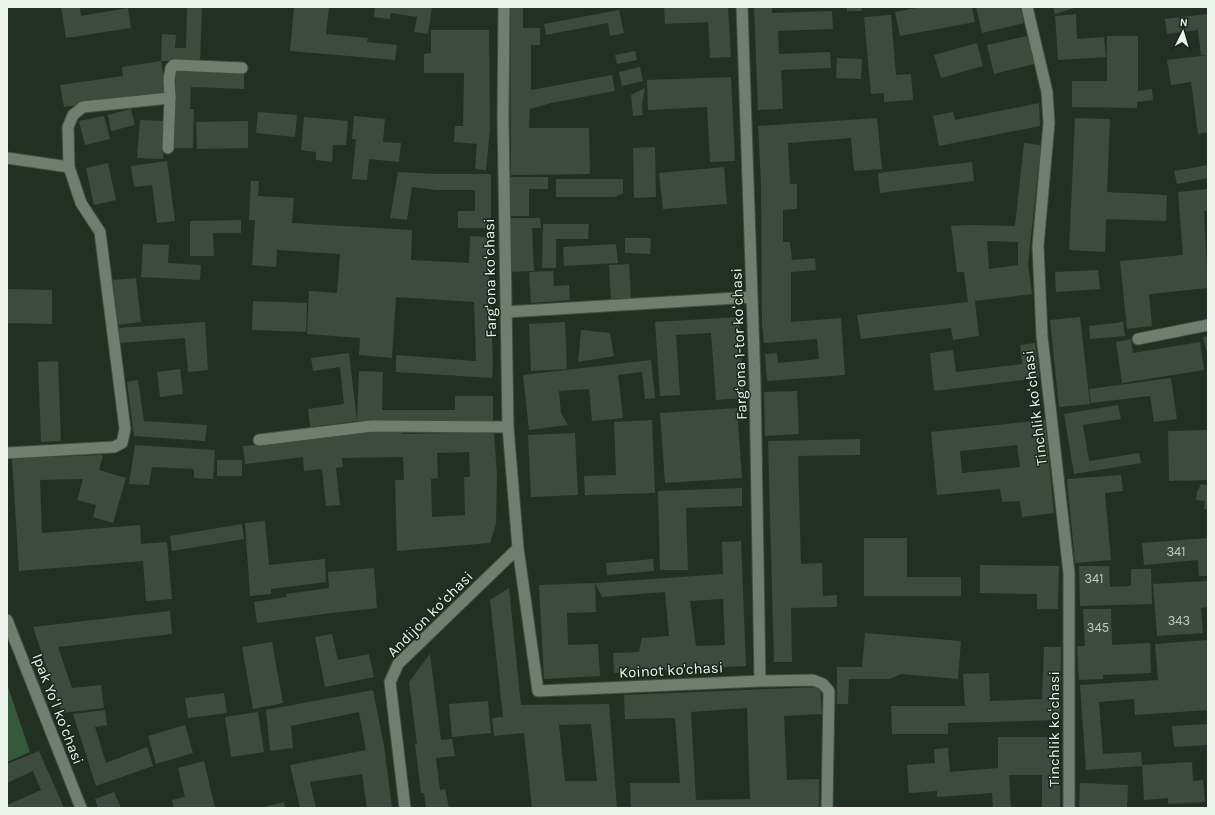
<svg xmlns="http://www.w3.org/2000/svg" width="1215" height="815" viewBox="0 0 1215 815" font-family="Karla,sans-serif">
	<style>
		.green { fill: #345a3b }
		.building { fill: #3b4b3d; fill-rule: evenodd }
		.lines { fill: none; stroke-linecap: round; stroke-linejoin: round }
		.service-casing { stroke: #404d43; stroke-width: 13 }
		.minor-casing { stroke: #404d43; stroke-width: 13 }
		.tertiary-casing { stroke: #404d43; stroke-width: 13 }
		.service { stroke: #6e7f70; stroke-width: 11 }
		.minor { stroke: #6e7f70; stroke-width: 11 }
		.tertiary { stroke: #6e7f70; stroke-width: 11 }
		.labels { text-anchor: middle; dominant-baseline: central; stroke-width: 3; stroke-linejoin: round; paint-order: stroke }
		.number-label { font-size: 13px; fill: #bfcac0 }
		.street-label { font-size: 15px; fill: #ebf5ec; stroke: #18261a }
	</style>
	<rect width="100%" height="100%" fill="#223024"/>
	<path class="green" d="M7,684L30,752L7,762Z"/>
	<path class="building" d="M61,7H80L81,16L128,8L131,28L66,38Z
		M187,7H202L200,62L161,61L162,34L176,35L175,48H186Z
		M294,7H329L326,34L368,38L367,42L397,45L395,60L290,51Z
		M375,7H432L428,34L414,32L417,17L391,13L390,19L374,17Z
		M510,7H523V28H540V45H531V90L612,75L615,91L551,103L530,109L529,128H589L590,174L511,175Z
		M664,7H728L731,57L710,58L708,22L665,24Z
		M754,7H772V13L832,11L833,29L778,31L779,54L830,52L831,68L781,70L783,109L758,110Z
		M847,7H861L862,11H847Z
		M921,7H972L975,22L900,36L895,12Z
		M976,7H1020L1024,23L982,33Z
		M1053,7H1078L1055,14Z
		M619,10L624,33L610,36L608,23L546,35L544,24Z
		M1076,14L1077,39L1104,37L1106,57L1058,60L1055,16Z
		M1208,14V55H1201L1198,30L1167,34L1165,19Z
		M891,15L896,75L911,74L913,100L884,102V93L871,94L864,17Z
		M431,30H489L490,129L486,170L475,169L477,144L454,142L455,126H463L464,73H424V54L431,53Z
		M1027,36L1034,64L994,74L987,45Z
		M1107,36H1138V91L1152,89L1153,100L1137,102V108L1072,107V81H1107Z
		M977,43L983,66L941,78L934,55Z
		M635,51L637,60L617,64L615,55Z
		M1208,55V132L1198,134L1191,82L1171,85L1167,60Z
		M837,58L862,59L861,79L836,78Z
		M161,61L166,92L64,107L60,85L123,76L122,67Z
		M640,67L643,81L622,86L619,72Z
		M176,70L244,73V89L191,87L190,109H194L193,148H172Z
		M731,77L735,161L710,162L707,107L648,110L647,80Z
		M645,88L642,104L643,115L633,116L631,95Z
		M1039,103L1040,126L939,146L933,116L953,112L955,120Z
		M131,109L135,125L111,131L108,115Z
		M258,112L297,115L295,137L256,133Z
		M104,116L110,139L85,145L79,121Z
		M354,116L385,119L383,142L401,143L399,162L369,159L367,180L352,179L356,139H352Z
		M304,117L348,121L346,145H333L332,162L316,160V152L301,150Z
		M877,118L882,169L854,171L851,138L788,143L790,184H797V209L783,210V242H790L792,260L815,258L816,270L791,272V322L841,318L845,375L767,381L765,354L777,353L778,363L819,359L817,339L764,343L762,324L761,185L758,126Z
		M1075,118L1110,119L1107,192L1167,195L1166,221L1106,219L1105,252L1069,250Z
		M140,120L166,121L163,159L137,158Z
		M248,121V148L197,149L196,122Z
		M1024,143L1041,145L1028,264L1032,294L975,301L979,336L953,340L951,328L861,339L857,315L968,302L964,272H957L951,226L969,225L1015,226ZM987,241L1018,242V265L989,269Z
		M655,147L656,197L634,198L633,148Z
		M167,161L175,221L157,223L152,185L134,187L131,166Z
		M972,162L974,181L880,193L878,173Z
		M108,163L116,200L94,205L86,168Z
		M1208,165V178L1177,184L1174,171Z
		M724,167L727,204L663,209L659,173Z
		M398,172L436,174H491V228H458V211H475V190H436L412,187L407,220L390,218Z
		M510,177H548V189H529V216H510Z
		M556,179H623V193L615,197H556Z
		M251,181H259L258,196L294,198L292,223L412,230L411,260L469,263L470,236L490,237L489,281L493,361L492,378L396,372V355L476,361L474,302L396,297L392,358L359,355L360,338L307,334L309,291L337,293L340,254L277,250L276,267L252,265L255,220H249Z
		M1208,189V211H1204L1208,288L1149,294L1152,326L1127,329L1120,261L1183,255L1178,192Z
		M508,218H540L541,228H532L534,271L509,272Z
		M241,220V233H213L214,256H190V221Z
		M543,224H589L588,239H556V268H542Z
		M625,238H651L650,254L625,253Z
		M143,244L169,245L168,263L201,265L200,280L141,277Z
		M616,244L618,263L564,266L563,247Z
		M629,264L631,298L611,299L609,265Z
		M1098,270L1100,289L1056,292L1055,272Z
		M553,271L554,286L569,285L570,300L531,303L529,272Z
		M136,278L141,322L118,325L113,280Z
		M7,289L52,290V324L7,323Z
		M253,301L307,303L306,332L252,330Z
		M739,317L744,398L716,400L711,333L676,335L680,395L660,396L655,322Z
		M1080,317L1090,404L1059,407L1050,320Z
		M205,322L208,370L188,372L185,338L120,343L119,328Z
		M565,322L567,369L531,371L529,324Z
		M1123,322L1125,336L1090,339L1089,326Z
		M581,330L610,333L614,356L578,362Z
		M1208,336V350H1206L1203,337Z
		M1131,339L1133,353L1200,342L1204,370L1122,383L1116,342Z
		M1035,343L1039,378L934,391L930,353L953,350L956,372L1022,364L1020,345Z
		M349,353L357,421L359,371L383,372L382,410H455V396H493V423L357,421L310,427L308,409L344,404L340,367L313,371L311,358Z
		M651,360L655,398L645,399L642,372L618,375L623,418L592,421L589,389L559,391L561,413L568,425L529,430L523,375Z
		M58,361L61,441L41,442L38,362Z
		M180,369L183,394L160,397L157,372Z
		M1171,378L1177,419L1154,422L1150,396L1091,403L1089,389Z
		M138,380L144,421L207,425L205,441L134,436L127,382Z
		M797,391L799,434L765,436L764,392Z
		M1118,405L1121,419L1083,425L1089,461L1139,453L1141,463L1074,474L1064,414Z
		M737,408L742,478L665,483L660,413Z
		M652,420L655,493L585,495L584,476L616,475L614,422Z
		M1045,420L1054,513L1022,517L1020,501L1002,502L1000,489L937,495L931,432ZM1017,445L1020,467L962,473L960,451Z
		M1208,430V480L1169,481L1168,431Z
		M402,431V434L494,432L497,476L496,524L490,543L397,551L395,480H404L403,457L342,458L343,467L336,468L340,505L326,506L322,469L304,471L303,457L245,464L243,446L319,438L318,435L350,432ZM469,452L470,477H464L465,515L432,517L431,479L438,478L437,453Z
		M575,433L578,495L531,497L528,435Z
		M860,439V455L798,456L801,564L822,563L823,596L837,595V607L791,608L792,662H774L768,441Z
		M135,445L215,450L213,479L194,478V469L152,467L149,485L129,484Z
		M103,455L99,470L126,478L113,523L93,517L96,505L77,500L83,479L40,480L42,533L140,525L141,544L167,542L172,599L146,601L143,561L19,571L12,458Z
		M217,460H242V476H217Z
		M1121,475L1123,491L1105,493L1111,560L1075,563L1067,479Z
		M1201,484L1208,485V509H1204L1205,501L1196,500L1197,492Z
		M742,488V506L686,508L688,570H660L658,491Z
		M265,521L269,565L325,559L326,582L271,589V594L250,596L245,523Z
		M242,524L244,539L172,551L170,536Z
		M864,538H907V577H961V596H864Z
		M1208,538V576H1199L1198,560L1144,565L1142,543Z
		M741,541L746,666L614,673L613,653L639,652L642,638L669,636L665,592L602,597L595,583L723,574L722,542ZM723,599L725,645L696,646L690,601Z
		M653,559L654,571L607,575L606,563Z
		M980,565L1059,566L1058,609H1037V594L980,593Z
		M1079,566H1109L1110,587L1131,586V569H1151L1152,604L1080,606Z
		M374,568L377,608L331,613L257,623L254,602L287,597L286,594L329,588L328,572Z
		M1208,581V607L1201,608L1203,633L1157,636L1153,584Z
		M595,583L596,612L567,613L568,645L598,644L600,676L544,679L539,585Z
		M509,588L521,705L609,704L617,808H532L524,733L494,736L492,718L503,717L490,600ZM591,724L597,781H565L559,725Z
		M1083,609H1111L1112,645L1150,643L1151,673L1103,675V679L1079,680L1077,646H1085Z
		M170,611L172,634L58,647L72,688L101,685L104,708L62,713L33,627Z
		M865,633L961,641L958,679L901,674L890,679H849L848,704H837V667H862Z
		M332,634L338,660L369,654L374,677L325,687L315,637Z
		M1208,640V710L1135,715L1134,699L1099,702L1103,754L1141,752L1142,766L1086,770L1080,685L1158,680L1155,644Z
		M272,642L283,703L253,709L242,647Z
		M1044,647H1061L1060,720L948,723V734H892L891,706H965L963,674L989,673L990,701L1042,699Z
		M430,654L441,740L452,739L455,756L436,758L440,790L445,789L449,808H426L424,793H421L415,744H417L409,682Z
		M820,687L822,714L784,716L787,780L819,779V808H631L630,783H680L675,718L625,719L624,695ZM747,708L750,799L696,800L691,712Z
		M373,690L384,746L392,808H367L362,774L310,782L316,808H300L290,765L366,750L359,712L291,726L293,748L270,751L266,710Z
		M224,693L227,713L188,718L185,698Z
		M488,701L491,733L452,737L449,704Z
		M105,710L107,725L95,727L106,763L147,747L153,766L96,786L73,714Z
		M258,712L264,752L231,757L225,717Z
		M1208,724V745L1174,747L1172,726Z
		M185,725L193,753L156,764L148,736Z
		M998,737H1060V808H1042V775H1009L1011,808H993L992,793L937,797V791L909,793L907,765L935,763L934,749L948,748L950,772L998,768Z
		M39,751L64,808H7V805L41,790L33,771L7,783V764Z
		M204,761L215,808H174L172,800L185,797L178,768Z
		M1192,762L1193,781L1203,780L1205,802L1168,804V798L1144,800L1142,765Z
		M1080,783L1128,785L1127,808H1079Z
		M114,792L121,808H98L95,799Z
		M284,802L285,808H264V807Z"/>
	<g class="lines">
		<defs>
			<path id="service" d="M168,148L170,98L169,79L171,68L174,65L242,68"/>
			<path id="minor" d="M504,7L503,118L508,427L518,548L538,691L760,681L813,680L823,684L829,691L827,808
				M742,7L755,383L760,681
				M1027,7L1047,92L1049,123L1038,246L1042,336L1069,573V808
				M7,158L69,167L81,203L100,232L125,429L122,443L114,447L7,453
				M69,167L68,127L73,115L83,107L170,98
				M506,312L752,297
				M1138,339L1208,325
				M259,440L372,426L508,427
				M405,808L390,682L398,664L518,548"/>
			<path id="tertiary" d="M7,620L81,808"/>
		</defs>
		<use href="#service" class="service-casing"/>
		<use href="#minor" class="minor-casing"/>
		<use href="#tertiary" class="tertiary-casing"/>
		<use href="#service" class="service"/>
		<use href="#minor" class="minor"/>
		<use href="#tertiary" class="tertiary"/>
	</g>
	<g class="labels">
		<g class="number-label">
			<text x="1176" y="551">341</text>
			<text x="1094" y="578">341</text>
			<text x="1179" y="620">343</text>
			<text x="1098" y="627">345</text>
		</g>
		<g class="street-label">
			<text transform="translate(490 278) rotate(-91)">Fargʻona koʻchasi</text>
			<text transform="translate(739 344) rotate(-92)">Fargʻona 1-tor koʻchasi</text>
			<text transform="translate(1035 408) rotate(-97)">Tinchlik koʻchasi</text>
			<text transform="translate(430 614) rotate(-45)">Andijon koʻchasi</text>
			<text transform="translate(671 670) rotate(-3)">Koinot ko'chasi</text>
			<text transform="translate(58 709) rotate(69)">Ipak Yoʻl koʻchasi</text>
			<text transform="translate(1054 729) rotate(-90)">Tinchlik koʻchasi</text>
		</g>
	</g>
	<rect width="1215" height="815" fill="none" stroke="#ebf5ec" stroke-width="16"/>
	<g transform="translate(1183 32) rotate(5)" stroke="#18261a" stroke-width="3" paint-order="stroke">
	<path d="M0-3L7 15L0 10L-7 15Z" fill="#ebf5ec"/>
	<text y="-6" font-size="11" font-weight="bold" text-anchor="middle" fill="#ebf5ec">N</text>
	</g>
</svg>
